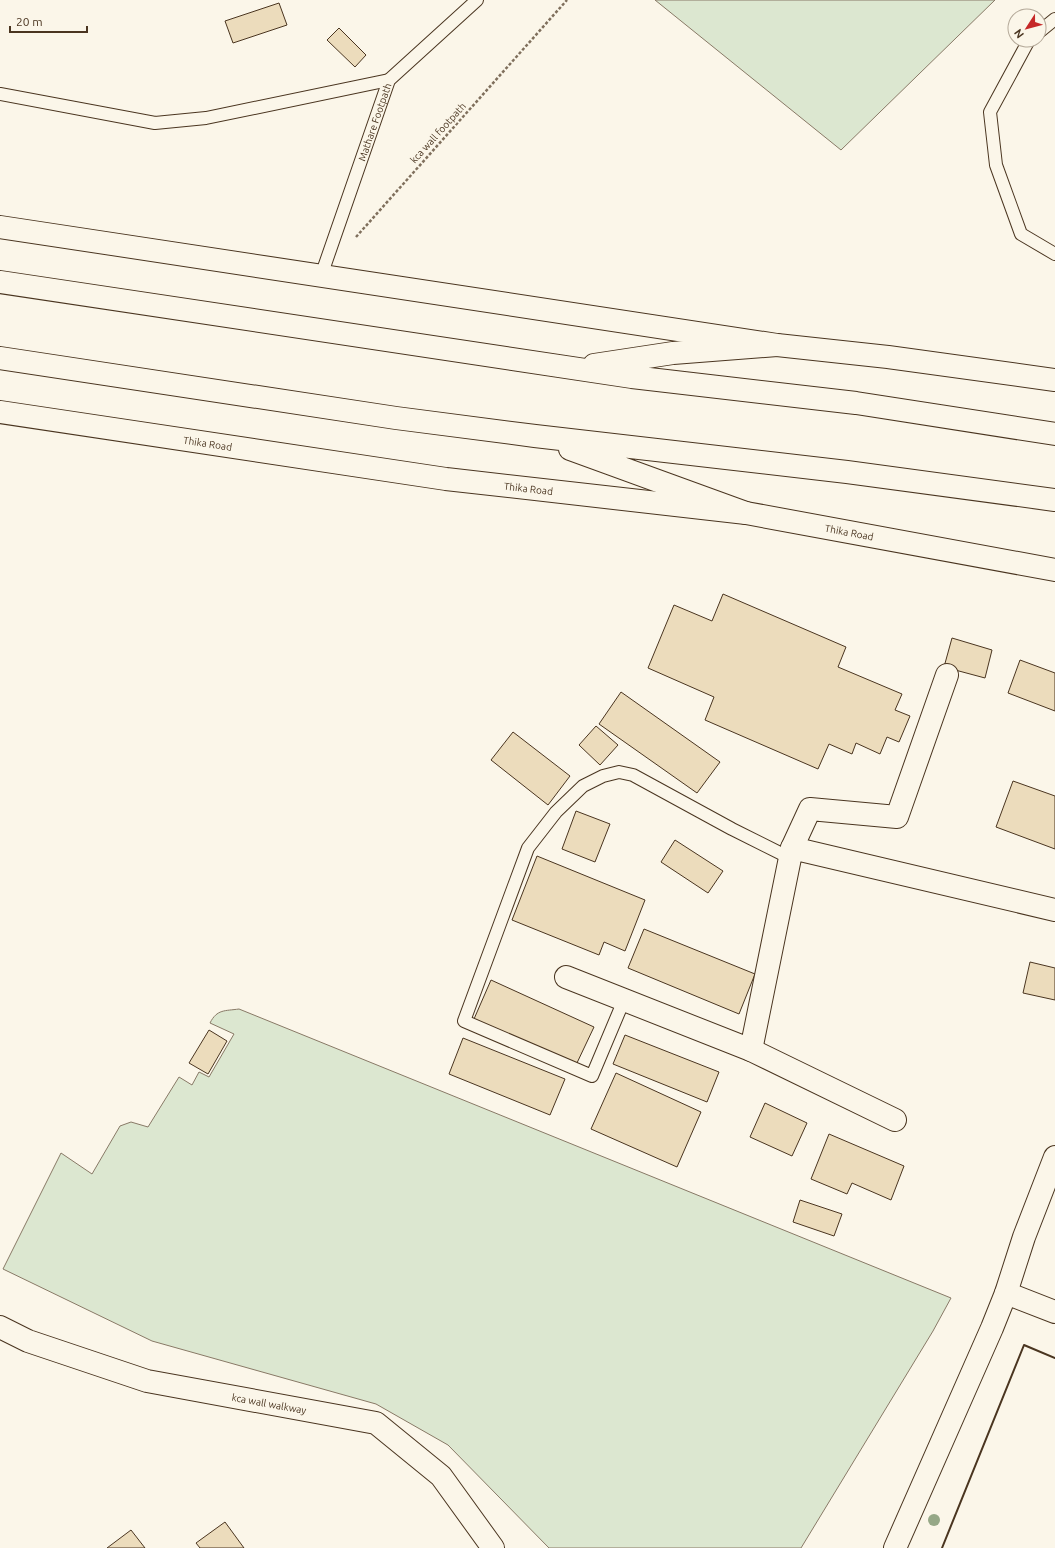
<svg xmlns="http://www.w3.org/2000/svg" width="1055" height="1548" viewBox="0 0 1055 1548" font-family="Ubuntu,sans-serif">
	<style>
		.green { fill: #dce7d0; stroke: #887966 }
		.building { fill: #ecdcbc; stroke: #4a3520 }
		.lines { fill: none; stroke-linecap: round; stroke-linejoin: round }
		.service-casing { stroke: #4a3520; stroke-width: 14 }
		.minor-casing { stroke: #4a3520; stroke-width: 24 }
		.secondary-casing { stroke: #4a3520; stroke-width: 24 }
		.trunk-casing { stroke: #4a3520; stroke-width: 24 }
		.path { stroke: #7f6f5c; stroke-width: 2.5; stroke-dasharray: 3 2; stroke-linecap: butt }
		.service { stroke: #fbf6e9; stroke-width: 12 }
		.minor { stroke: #fbf6e9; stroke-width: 22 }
		.secondary { stroke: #fbf6e9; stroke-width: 22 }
		.trunk { stroke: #fbf6e9; stroke-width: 22 }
		.wall { stroke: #4a3520; stroke-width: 2 }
		.tree { fill: #96a887 }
		.labels { text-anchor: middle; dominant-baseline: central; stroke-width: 3; stroke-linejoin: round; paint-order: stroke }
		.street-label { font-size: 10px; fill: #4a3520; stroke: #fbf6e9 }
	</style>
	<rect width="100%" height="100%" fill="#fbf6e9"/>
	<path class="green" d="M655,0H995L841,150Z
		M239,1009L951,1298L933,1331L801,1548H549L448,1445L376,1404L152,1341L3,1269L61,1153L92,1174L120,1126L131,1122L148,1127L179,1077L192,1085L199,1072L209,1077L234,1034L210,1023C217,1009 225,1011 239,1009Z"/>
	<path class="building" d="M279,3L287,25L233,43L225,21Z
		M339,28L366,55L355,67L327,40Z
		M723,594L846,647L838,667L902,694L895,710L910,716L899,742L887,737L880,754L856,743L852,754L829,744L818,769L705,720L714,697L648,668L674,605L712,621Z
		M952,638L992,650L985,678L944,667Z
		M1020,660L1055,673V711L1008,693Z
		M621,692L720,762L697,793L599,724Z
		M596,726L618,745L600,765L579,745Z
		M513,732L570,776L548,805L491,760Z
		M1013,781L1055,796V849L996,827Z
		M576,811L610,824L595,862L562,849Z
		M675,840L723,871L708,893L661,862Z
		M537,856L645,900L625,951L604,942L599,955L512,920Z
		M644,929L755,974L739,1014L628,968Z
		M1030,962L1055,968V1000L1023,993Z
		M491,980L594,1027L576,1065L474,1019Z
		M209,1030L227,1041L208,1074L189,1063Z
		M625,1035L719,1072L707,1102L613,1064Z
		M463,1038L565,1079L550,1115L449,1074Z
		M616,1073L701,1112L677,1167L591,1129Z
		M765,1103L807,1123L792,1156L750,1137Z
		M829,1134L904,1166L891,1200L852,1183L847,1194L811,1179Z
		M800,1200L842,1214L834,1236L793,1222Z
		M225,1522L244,1548H200L196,1543Z
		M131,1530L145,1548H107Z"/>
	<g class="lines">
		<defs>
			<g id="service">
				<path d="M1039,32L1055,19"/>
				<path d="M1029,40L990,112L996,165L1021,234L1055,254"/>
				<path d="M0,94L155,123L206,118L389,80"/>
				<path id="s1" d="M321,276L389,80L477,0"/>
				<path d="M624,1000L592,1076L464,1021L528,848L556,812L583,786L603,776L619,772L633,775L732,829L790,858"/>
			</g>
			<g id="minor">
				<path d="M792,848L810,809L897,817L947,675"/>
				<path d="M566,977L751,1050L792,848L1055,910"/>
				<path d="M751,1050L895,1120"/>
				<path d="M1006,1293L1055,1312"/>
				<path id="s2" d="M0,1327L28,1341L147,1381L376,1423L441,1476L493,1548"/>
				<path d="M895,1548L992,1328L1006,1293L1024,1237L1055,1157"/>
			</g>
			<g id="secondary">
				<path d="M0,227L777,345L888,357L1055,380"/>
				<path id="s3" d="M0,412L446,479L746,513L1055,570"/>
			</g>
			<path id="trunk" d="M0,282L632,377L856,403L1055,434
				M0,358L396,418L535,436L847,472L1055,500
				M594,365L673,353L777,345
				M570,449L746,513"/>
		</defs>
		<use href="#service" class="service-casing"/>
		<use href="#minor" class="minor-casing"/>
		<use href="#secondary" class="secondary-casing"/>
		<use href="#trunk" class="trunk-casing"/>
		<path class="path" d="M356,237L567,0"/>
		<use href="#service" class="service"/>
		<use href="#minor" class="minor"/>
		<use href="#secondary" class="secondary"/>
		<use href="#trunk" class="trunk"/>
		<path class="wall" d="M942,1548L1024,1345L1055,1358"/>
	</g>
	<circle class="tree" cx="934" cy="1520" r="6"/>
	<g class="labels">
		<g class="street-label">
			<text stroke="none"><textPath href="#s1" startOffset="163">Mathare Footpath</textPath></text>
			<text transform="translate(438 133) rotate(-48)">kca wall footpath</text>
			<text stroke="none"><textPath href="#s3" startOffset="210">Thika Road</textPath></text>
			<text stroke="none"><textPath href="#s3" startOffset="534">Thika Road</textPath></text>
			<text stroke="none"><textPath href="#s3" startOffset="858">Thika Road</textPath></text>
			<text stroke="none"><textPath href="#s2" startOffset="281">kca wall walkway</textPath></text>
		</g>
	</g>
	<g transform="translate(1027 28) rotate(234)"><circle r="19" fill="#fbf6e9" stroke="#b4a999"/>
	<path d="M0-3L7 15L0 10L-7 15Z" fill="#c62828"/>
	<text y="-6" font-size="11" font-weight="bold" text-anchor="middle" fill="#4a3520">N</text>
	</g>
	<path d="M10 26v6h77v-6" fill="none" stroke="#4a3520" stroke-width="2"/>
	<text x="16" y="26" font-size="12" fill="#4a3520" stroke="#fbf6e9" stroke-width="3" paint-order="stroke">20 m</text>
</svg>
